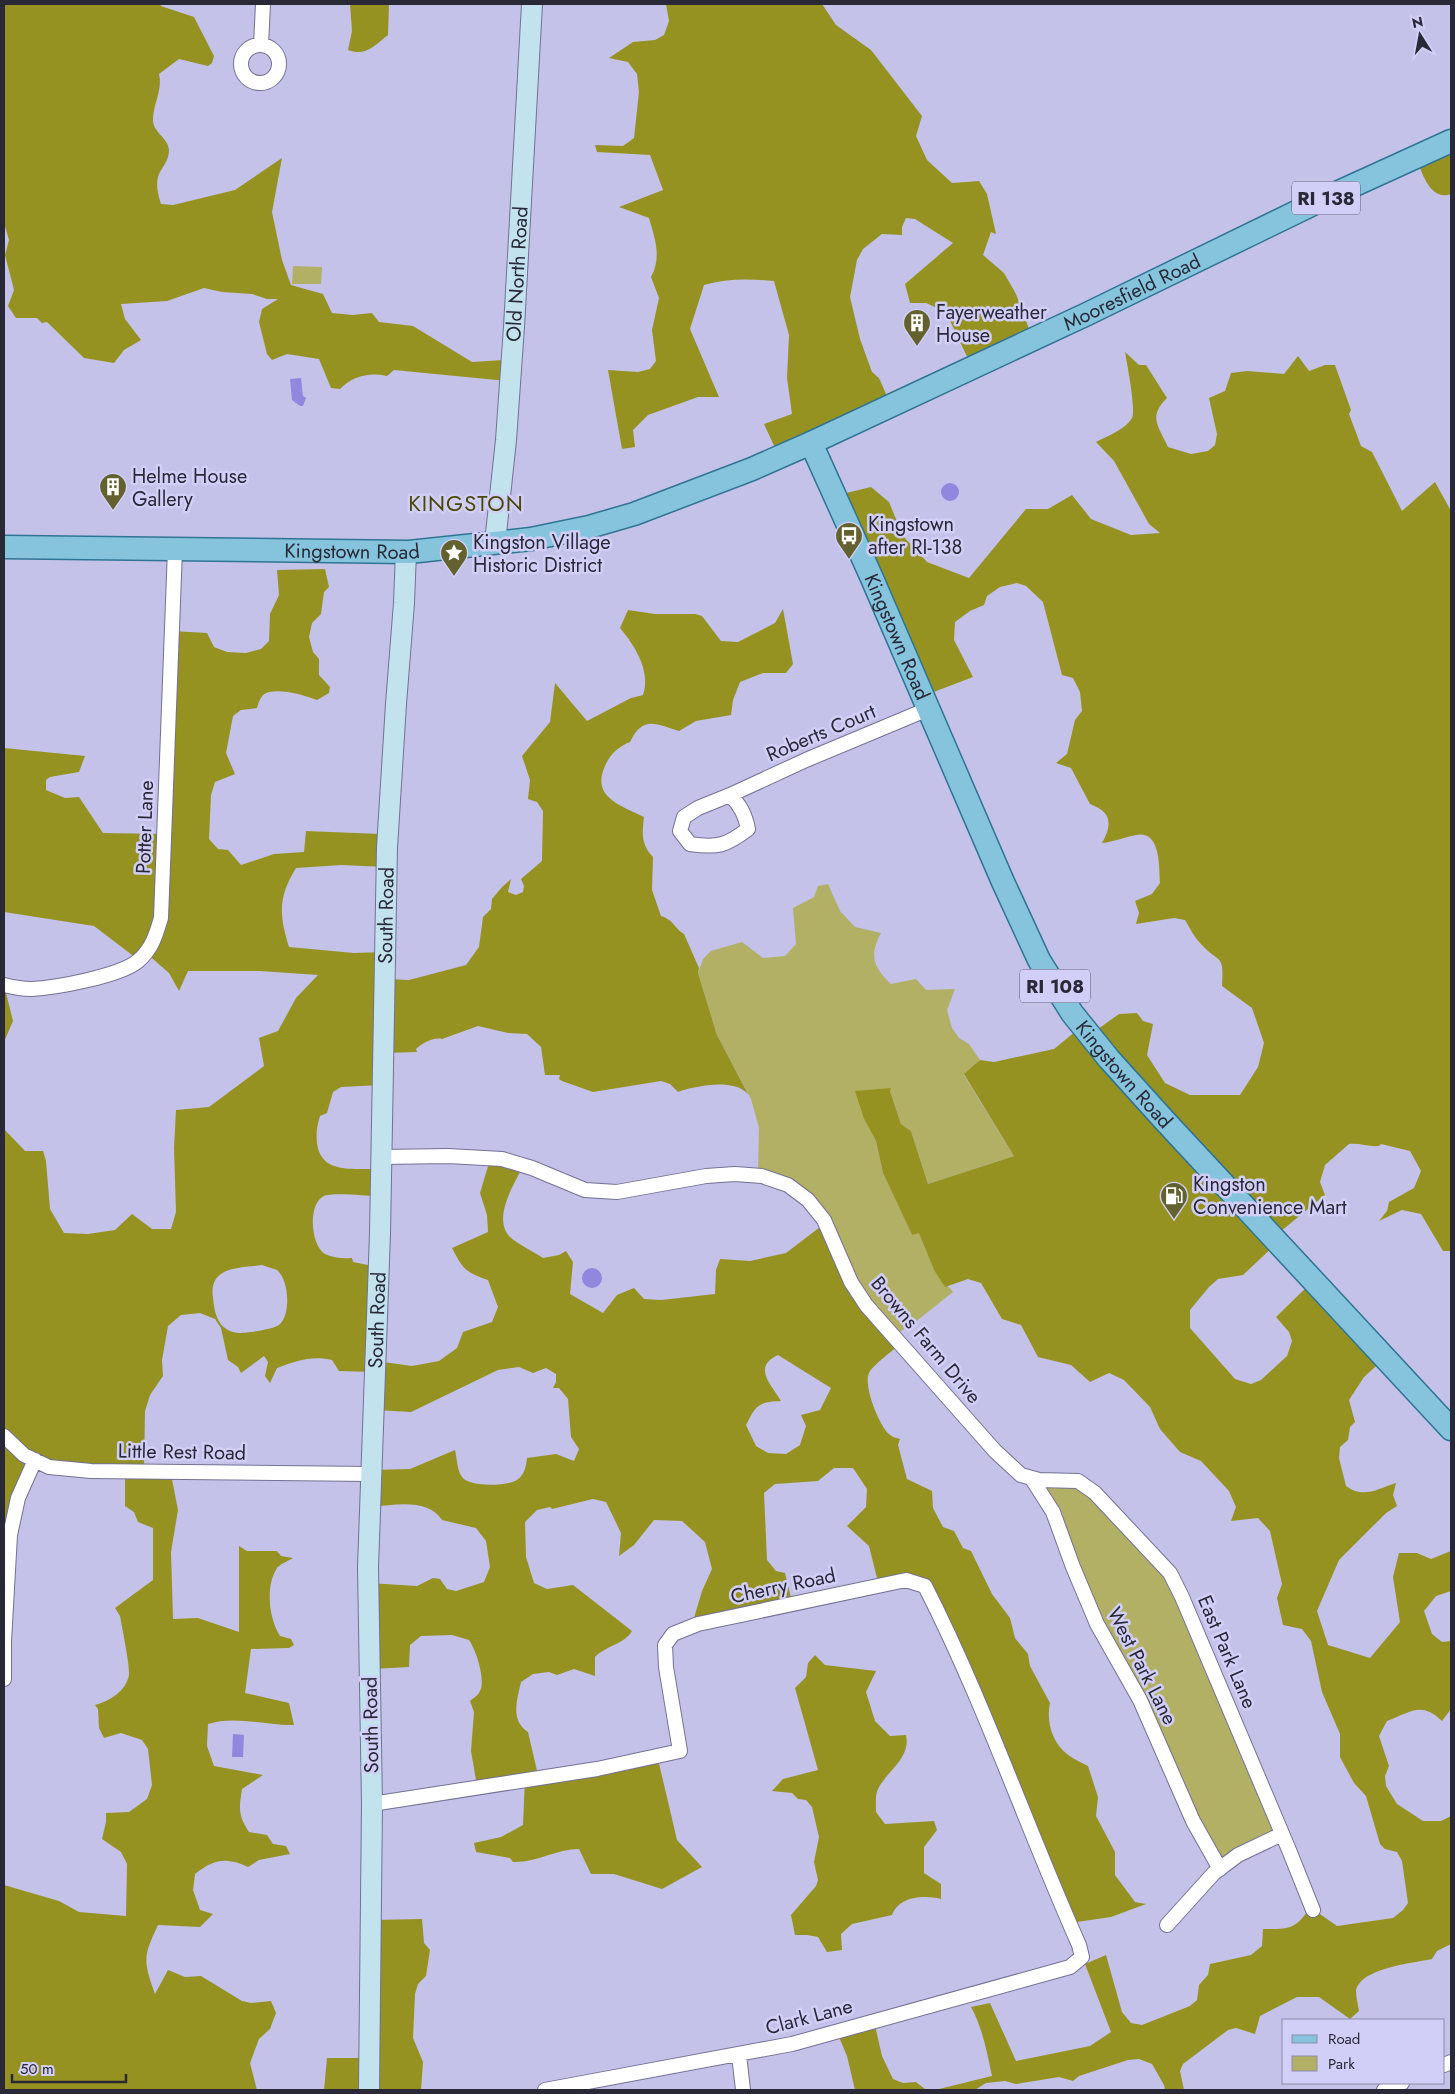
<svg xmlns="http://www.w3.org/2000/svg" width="1455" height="2094" viewBox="0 0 1455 2094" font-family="Jost,sans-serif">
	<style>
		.green { fill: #b2b065 }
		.forest { fill: #969221; fill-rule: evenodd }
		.water { fill: #9187df }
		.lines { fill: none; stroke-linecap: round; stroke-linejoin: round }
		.street-casing { stroke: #737194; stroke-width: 16 }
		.secondary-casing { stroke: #737194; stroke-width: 22 }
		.primary-casing { stroke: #307493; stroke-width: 25 }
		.street { stroke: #fff; stroke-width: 14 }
		.secondary { stroke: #c2e2ed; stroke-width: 20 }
		.primary { stroke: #85c4dc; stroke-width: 22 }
		.labels { text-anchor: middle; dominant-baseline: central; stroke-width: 5; stroke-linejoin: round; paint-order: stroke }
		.shield { fill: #d1cff7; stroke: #5b5a71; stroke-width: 1 }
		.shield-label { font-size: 19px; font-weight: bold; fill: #292837 }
		.street-label { font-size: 20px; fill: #292837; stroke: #d1cff7 }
		.poi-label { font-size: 20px; fill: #292837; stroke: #d1cff7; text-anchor: start }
		.quarter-label { font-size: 22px; letter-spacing: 1px; fill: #4a4807; stroke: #d1cff7 }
	</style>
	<rect width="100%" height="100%" fill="#c4c2e9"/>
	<path class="green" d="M293,266L322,267L321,284H292Z
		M828,884L840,911L855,927L881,933C869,955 873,967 891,984L916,979L926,990L955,989L947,1010L952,1028L959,1038L969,1044L980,1060L964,1075L1014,1156L928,1184L911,1131L901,1124L890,1091L864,1119L876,1141L883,1173L912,1235L919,1232L934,1270L953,1292L919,1319L894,1336L870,1308L808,1199L758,1173L759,1128L751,1099L717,1035L698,973L703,959L711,951L742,942L763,958L785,956L796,944L793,908L814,897L818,886Z
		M1039,1480L1078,1481L1170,1573L1282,1834L1220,1869L1119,1662Z"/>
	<path class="forest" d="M4,4H160L161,6L194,17L214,56L212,63L208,66L179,59L159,74C163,90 153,104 153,120C153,133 168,137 169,150C169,160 163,166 159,174C155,185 158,194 161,204L173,205L235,190L282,158L272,212L282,260L291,285L323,294L332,313L353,315L372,313L379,322L413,326L472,362L503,360L507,381L394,370L387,376C369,372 353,376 340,389L331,388L319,359L287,354L272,360L267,354L259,322L262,309L278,299H267L252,294L222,292L204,288L167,301L121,304L125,319L141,340L124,350L114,363L84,358L47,322L42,323L37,318H16L8,306L14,290L5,255L9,240L4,223Z
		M350,4H389L388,35C375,45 366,57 348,50L352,31Z
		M666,4H822L836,25L871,50L922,116L916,136L927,160L952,183L979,181L987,194L996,234L991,232L983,255L1004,273L1016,294L1032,337L971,365L946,312L926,303H910L905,284L953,243L915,219L906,218L902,227V235L882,234L863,249L857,260L850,297L860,339L872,372L879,378L890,403L777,452L764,424L792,414L787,378L789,335L774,281C751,279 727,278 704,285L690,329L719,397H698L648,415L633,430L635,447L622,449L608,370L638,372L650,369L656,361L652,330L659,298L651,277C662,257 655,239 649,218L619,207L663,190L650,155L597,152L595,145L623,146L634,138L639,92L637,74L628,62L609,58L633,42L655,40L664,35L669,21Z
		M1451,142V194C1431,201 1422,175 1417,158Z
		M1125,352L1139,365H1146L1167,398C1148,417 1158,425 1168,447L1191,454L1208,451L1215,445L1217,434L1209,398L1225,391L1231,373L1247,371L1284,374L1298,356L1309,371L1325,365H1335L1351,410L1349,414L1361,446L1372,452L1402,511L1435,482L1451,511V1251H1443L1421,1214L1402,1210L1379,1221L1387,1211L1389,1202L1414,1188L1421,1171L1410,1151L1381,1144L1379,1146C1369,1147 1360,1143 1349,1144L1325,1165L1320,1182L1325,1195L1275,1236L1277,1243L1243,1275L1218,1279L1209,1287L1190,1310V1328L1235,1379L1251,1384L1261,1380L1287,1356L1292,1341L1289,1332L1276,1317L1313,1281L1385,1358L1364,1377L1349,1400L1355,1422L1350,1427L1348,1440L1340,1447L1339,1458L1346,1486C1364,1499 1377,1489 1396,1483L1393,1495L1397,1506L1386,1513L1339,1560L1317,1611L1328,1645L1370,1658L1400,1622L1393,1577L1399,1553H1417L1431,1559L1451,1551V1591L1436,1596L1424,1611L1432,1634L1442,1642L1451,1641V1709L1442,1721C1421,1701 1411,1712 1387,1721L1379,1736L1389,1766L1385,1776L1386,1786L1397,1804L1423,1821H1441L1451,1816V1944L1437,1951L1432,1959C1413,1963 1360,1968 1356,1991C1356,1997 1358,2005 1359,2011L1350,2019L1319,1997H1297L1260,2016L1255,2034L1236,2028L1228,2030L1183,2064L1180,2071L1184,2090H1165L1164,2085L1152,2064L1139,2059L1128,2060L1079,2076L1073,2081L1059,2077L1016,2084L1005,2081L986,2083L975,2090H855L847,2056L836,2030L874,2021L882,2056L893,2079L903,2083L916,2082L925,2089H939L992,2076C987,2053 983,2029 971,2007L990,2003L1016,2061L1090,2046L1111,2032L1085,1964L1106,1955L1122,2012L1131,2023L1142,2025L1190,2006L1197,2000L1199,1985L1208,1975L1210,1964L1251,1955L1262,1946L1263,1929C1289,1929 1296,1930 1310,1907L1337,1926L1393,1918L1403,1910L1408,1903L1402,1861L1397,1852L1385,1849L1380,1844L1366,1796L1354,1783L1340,1757V1734L1322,1692L1311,1641L1302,1629L1283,1625L1277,1598L1282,1584L1270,1531L1258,1518L1231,1521L1236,1507L1229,1491L1201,1461L1180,1452L1160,1429L1150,1407L1124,1380L1109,1373L1090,1382L1071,1365L1038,1357L1021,1325L1002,1319L981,1283L968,1279L945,1287L934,1270L919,1233L912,1235L883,1173L876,1141L864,1119L855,1091L891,1088L890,1091L901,1124L911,1131L928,1184L1014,1156L964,1074L980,1060L994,1062L1054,1049L1081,1027L1091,1034L1119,1014L1137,1013L1143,1021L1153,1024L1147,1055L1165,1083L1190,1095H1240L1258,1067L1264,1043L1252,1008L1222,986C1224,952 1220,965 1201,944C1194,937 1190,928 1185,920L1174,918L1136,924L1139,913L1135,901L1152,894L1160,883C1159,868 1161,829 1136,835C1124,837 1114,842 1102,843C1113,823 1111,812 1090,804L1071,768L1056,763L1067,754L1075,720L1082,711L1080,692L1073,678L1062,675L1043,602L1026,586L1017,583L1000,587L987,596L984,605L970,611L955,622L954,640L973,677L931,693L834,496L871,487L889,502L903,536L927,562L969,578L1026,509H1048L1072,495L1091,519L1131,535L1160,533L1149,524L1114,461L1096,442C1107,436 1125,430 1132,418C1136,409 1127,364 1125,352Z
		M325,569L329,587L324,592L321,614L312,623L309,637L313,652L319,659V675L330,687L329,693L317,700C304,695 283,689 269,692C261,694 259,701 257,708L241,710L233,716L226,753L235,774L215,782L211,795L209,839L218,849L228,850L241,865L274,854L304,852L306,831L380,834L386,867L341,865L296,868C278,897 279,915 289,947L354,953L385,952L387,979L409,980L466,965L479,947L483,917L491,909L492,899L502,887L511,879L508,892L516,895L523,892L524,886L521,879L542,861L543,811L537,802L528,799L530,780L522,756L550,722L555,683L587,721L631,698L643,695C651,671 635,646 620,628L628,610L655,614H695L702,616L721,641L738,642L775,623L783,609L793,664L786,673H763L740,682L733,700L731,715L696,721L679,731C656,724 643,715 630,742C618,747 610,754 605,766C591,797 620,805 644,817C642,833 641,845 653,857L652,890L661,916C674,920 674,928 684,934L699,968L698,973L717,1035L748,1094C733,1078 696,1086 678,1092L670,1084L661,1081L593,1092L562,1081L559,1079L560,1075H545L541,1047L527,1034L508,1033L478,1026L442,1039C433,1037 423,1043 416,1049L417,1052L384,1053L381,1085L341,1087L333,1092L327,1113L320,1116C317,1126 316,1132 317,1143C321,1175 354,1168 379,1169L378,1196C367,1196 332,1192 324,1196C307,1204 311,1246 325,1254C334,1258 343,1259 352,1258L353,1262L378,1267L376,1361L412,1366L439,1361L457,1348L463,1332L492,1322L498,1307L488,1280C465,1272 463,1269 452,1248L488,1232L487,1215L480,1193L489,1163L522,1168C514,1185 492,1218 510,1237C519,1245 533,1251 543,1258L559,1255L566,1251L573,1262L570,1294L603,1313L617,1295L634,1288L644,1299L661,1300L715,1294L716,1270L720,1259L750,1261L786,1253L824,1224L847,1273L898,1346C891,1352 873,1365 869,1373C863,1385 879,1425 889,1434C892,1437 896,1438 900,1439L898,1445L907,1479L932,1491L933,1508L943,1527L954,1531L963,1548L971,1551L992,1594L1010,1618L1015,1638L1028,1654L1030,1666L1050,1703C1046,1721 1052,1742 1067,1754C1073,1759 1081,1762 1088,1766L1098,1797L1096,1816L1115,1852V1875L1135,1902L1146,1904L1111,1917L1070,1923L924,1587L878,1582L869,1546L847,1526L866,1507L867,1489L853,1468H834L818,1481L775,1484L764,1493L767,1560L776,1571L785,1573L792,1602L692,1625L702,1591L712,1569L705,1542L682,1521L654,1520L634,1545L619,1556L621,1533L606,1502L593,1499L552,1509L550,1507L537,1510L525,1522L526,1557L534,1583L547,1589L573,1585L632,1631C625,1644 605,1646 595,1657V1676L574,1669L557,1675L549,1672L533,1674L521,1682C517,1700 510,1720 528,1732L538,1775L657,1755L677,1840L702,1867L662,1889L614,1874H591L579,1849C556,1849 536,1863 513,1862L510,1858L476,1852L474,1843L501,1837L523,1825L525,1779L477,1786L471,1751L474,1712L470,1701C472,1699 477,1696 479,1693C487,1682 476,1650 469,1640L452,1635L421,1636L410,1645L409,1667L372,1669L368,1583L417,1586L433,1578L440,1579L447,1589L456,1591L484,1582L490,1567L486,1541L476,1528L442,1520C428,1498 395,1505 372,1507L371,1470L410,1469L455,1450C457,1458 457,1470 462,1477C469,1487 504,1486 515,1481C524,1477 526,1467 527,1458L556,1454L574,1461L579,1449L571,1437L568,1399L559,1388H553L556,1382V1374L546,1368L533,1373L519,1367L498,1370L411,1412L375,1410L372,1372L339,1371L332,1360C312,1355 295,1361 277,1368L270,1383L265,1376L268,1362L264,1356L241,1373L238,1367L228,1360L221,1328L215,1319L200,1313L181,1315L168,1326L162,1360L163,1376L150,1395L145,1411L144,1469H170L178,1510L171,1552L173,1619L198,1618L239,1632V1546L247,1551H277L281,1556L293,1558C288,1561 280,1564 277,1568C265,1587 269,1618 280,1636L291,1639L294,1645L289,1648L251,1649L245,1693L289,1703L294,1725C266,1726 235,1715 208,1724L207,1746L214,1766L263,1775L242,1789C239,1809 238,1815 249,1832L267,1835L273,1844L286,1846L290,1854L259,1860L248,1867C227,1857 214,1859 195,1874L193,1890L200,1910L213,1914L200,1927L158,1925C143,1957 143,1960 155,1994L168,1970L185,1977L201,1976L242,2001L251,2003L271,2001L276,2013L270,2029L259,2039L250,2063L257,2090H4V1885L59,1901L79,1912L126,1916L127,1864L121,1852L102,1839L106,1822V1813L129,1812L147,1799L152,1785L148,1749L142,1740L121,1733L104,1738L99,1728L98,1709L95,1705C110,1701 126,1691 129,1675C130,1665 122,1628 120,1616L115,1608L153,1580V1528L138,1522L134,1512L125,1506V1472L38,1461L16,1498L4,1616V1129L25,1151H43L46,1161L50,1209L64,1233L88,1234L115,1230L132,1214L152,1229H171L176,1212L174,1148L176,1110L209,1107L264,1066L259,1038L278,1031L296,998L318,975L260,971H188L179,991L169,973L146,953L136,958L94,926L4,912V748L85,756L79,772L50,777L46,780V790L65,798L79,797L103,833L162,834L172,631L207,633L214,647L227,652L246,653L261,649L269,641L270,614L279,595L277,570H276ZM262,1265C266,1267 273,1268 277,1270C289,1280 291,1313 280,1324C276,1329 247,1333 240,1333C232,1333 224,1329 220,1323C215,1315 214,1307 213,1298C208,1266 240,1268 262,1265ZM778,1355L831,1388L820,1410L801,1415L806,1426L800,1445L786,1454L768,1453L756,1446L746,1425C756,1405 758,1402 781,1401C771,1384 752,1367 778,1355Z
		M4,985L13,1021L4,1042Z
		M815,1655L825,1665L876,1671L866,1692L875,1721L890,1736L906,1735C911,1758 888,1770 878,1789C875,1795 876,1805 876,1812L885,1824L934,1821L937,1830L924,1847V1873L941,1884V1899C923,1895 900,1896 892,1915L852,1924L841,1934L842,1950L827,1952L818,1937L807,1935H795L791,1915L816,1886L818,1880L814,1862L819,1837L812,1807L806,1800L798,1799L792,1793L772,1791L783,1779L818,1770L795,1688L806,1677L808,1663Z
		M422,1919L424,1943L430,1950L426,1976L418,1984L415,1994L413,2038L423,2062L421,2090H324L327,2058H367L373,1920Z"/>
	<path class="water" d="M301,378L303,396L306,398L303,406H300L292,400L290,379Z
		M941 492a9 9 0 1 1 18 0a9 9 0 1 1-18 0Z
		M582 1278a10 10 0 1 1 20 0a10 10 0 1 1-20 0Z
		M233,1734L244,1735L243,1757H232Z"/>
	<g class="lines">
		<defs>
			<path id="street" d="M241 64a19 19 0 1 1 38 0a19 19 0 1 1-38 0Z
				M261,45L263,4
				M730,795L806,760L928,709
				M730,795C740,805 745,814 748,829C726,846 717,848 690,844L680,831L684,817L698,808Z
				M4,985C12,987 22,989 31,989C55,988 120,976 138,961C152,949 156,935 161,918L175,549
				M382,1157L448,1156L502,1159L532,1168L585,1190L617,1192L706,1176L735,1174L762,1176L788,1185L808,1200L824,1220L851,1282L866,1305L995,1451L1021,1475L1039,1480L1078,1481L1095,1493L1170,1573L1182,1597L1289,1850L1313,1910
				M4,1436L24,1455L49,1467L91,1471L370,1474
				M1032,1479L1053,1512L1073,1567L1097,1624L1140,1700L1193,1821L1220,1869
				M4,1679V1641L10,1535L18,1498L35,1460
				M372,1804L597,1769L680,1751L666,1667L665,1645L673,1634L698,1624L906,1580L925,1586C984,1702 1026,1826 1079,1945L1082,1957L1070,1967L792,2044L545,2090
				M1167,1925L1214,1873L1238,1855L1282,1834
				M739,2055L743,2090
				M1444,2065L1451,2062
				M1384,2090L1402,2083"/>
			<g id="secondary">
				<path id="s1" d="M495,543L506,440L514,327L532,4"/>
				<path id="s2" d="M369,2090L372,1804L368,1567L380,1233L387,848L396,704L404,603L406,552"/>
			</g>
			<g id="primary">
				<path id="s3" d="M811,443L871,576L1003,882L1039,960L1072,1013L1109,1059L1165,1121L1451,1429"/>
				<path id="s4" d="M4,547L409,552L531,539L589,527L634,514L752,469L811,443L1085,315L1317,202L1451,141"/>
			</g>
		</defs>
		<use href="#street" class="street-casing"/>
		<use href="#secondary" class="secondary-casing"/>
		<use href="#primary" class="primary-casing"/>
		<use href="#street" class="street"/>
		<use href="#secondary" class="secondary"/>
		<use href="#primary" class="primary"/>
	</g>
	<defs>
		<symbol id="building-pin" viewBox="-11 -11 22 30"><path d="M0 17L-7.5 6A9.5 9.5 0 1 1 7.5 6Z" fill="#63612e" stroke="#d1cff7"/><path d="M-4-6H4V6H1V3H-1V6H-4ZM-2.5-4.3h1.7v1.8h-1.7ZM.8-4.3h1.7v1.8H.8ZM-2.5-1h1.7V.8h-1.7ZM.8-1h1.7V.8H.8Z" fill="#fff"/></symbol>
		<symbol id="bus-pin" viewBox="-11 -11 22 30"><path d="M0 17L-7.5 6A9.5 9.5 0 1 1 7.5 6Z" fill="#63612e" stroke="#d1cff7"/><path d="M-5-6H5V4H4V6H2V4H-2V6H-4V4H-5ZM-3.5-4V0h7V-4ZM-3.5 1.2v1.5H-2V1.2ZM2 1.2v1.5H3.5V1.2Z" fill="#fff"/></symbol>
		<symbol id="sight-pin" viewBox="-11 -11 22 30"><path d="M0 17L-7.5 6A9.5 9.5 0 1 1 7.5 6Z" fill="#63612e" stroke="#d1cff7"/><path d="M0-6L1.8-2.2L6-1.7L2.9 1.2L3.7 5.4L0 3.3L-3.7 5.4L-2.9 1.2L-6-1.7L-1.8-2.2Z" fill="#fff"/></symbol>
		<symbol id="fuel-pin" viewBox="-11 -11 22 30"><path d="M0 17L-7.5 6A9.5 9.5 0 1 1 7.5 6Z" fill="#63612e" stroke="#d1cff7"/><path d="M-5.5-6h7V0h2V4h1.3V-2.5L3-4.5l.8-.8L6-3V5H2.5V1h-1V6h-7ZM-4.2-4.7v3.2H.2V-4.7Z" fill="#fff"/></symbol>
	</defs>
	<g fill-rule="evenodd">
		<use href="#building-pin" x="901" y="307" width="32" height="43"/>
		<use href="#building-pin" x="97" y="471" width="32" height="43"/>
		<use href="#bus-pin" x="833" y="520" width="32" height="43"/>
		<use href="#sight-pin" x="438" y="537" width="32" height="43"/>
		<use href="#fuel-pin" x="1158" y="1180" width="32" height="43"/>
	</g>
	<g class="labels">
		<g class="shield">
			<rect x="1292" y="181.5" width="68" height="33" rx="4"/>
			<rect x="1020" y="969.5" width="70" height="33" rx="4"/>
		</g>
		<g class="shield-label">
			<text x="1326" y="198">RI 138</text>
			<text x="1055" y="986">RI 108</text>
		</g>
		<g class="street-label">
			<text stroke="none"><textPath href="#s1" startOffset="270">Old North Road</textPath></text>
			<text stroke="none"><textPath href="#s4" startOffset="1179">Mooresfield Road</textPath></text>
			<text stroke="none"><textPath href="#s4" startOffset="348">Kingstown Road</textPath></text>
			<text stroke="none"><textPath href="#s3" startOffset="212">Kingstown Road</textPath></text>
			<text transform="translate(821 733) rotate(-23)">Roberts Court</text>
			<text transform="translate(145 827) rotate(-88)">Potter Lane</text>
			<text stroke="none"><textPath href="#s2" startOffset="1175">South Road</textPath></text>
			<text stroke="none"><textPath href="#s3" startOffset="708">Kingstown Road</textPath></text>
			<text stroke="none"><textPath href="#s2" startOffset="770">South Road</textPath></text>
			<text transform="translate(926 1340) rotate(50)">Browns Farm Drive</text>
			<text transform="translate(182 1452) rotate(1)">Little Rest Road</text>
			<text transform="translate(783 1586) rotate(-12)">Cherry Road</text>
			<text transform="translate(1227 1652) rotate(67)">East Park Lane</text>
			<text transform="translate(1142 1666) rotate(63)">West Park Lane</text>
			<text transform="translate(371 1725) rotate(-91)">South Road</text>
			<text transform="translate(809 2017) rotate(-15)">Clark Lane</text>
		</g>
		<g class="poi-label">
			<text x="936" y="312">Fayerweather<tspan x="936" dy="23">House</tspan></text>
			<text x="132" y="476">Helme House<tspan x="132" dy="23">Gallery</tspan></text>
			<text x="868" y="524">Kingstown<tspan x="868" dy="23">after RI-138</tspan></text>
			<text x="473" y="542">Kingston Village<tspan x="473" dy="23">Historic District</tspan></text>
			<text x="1193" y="1184">Kingston<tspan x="1193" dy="23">Convenience Mart</tspan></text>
		</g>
		<g class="quarter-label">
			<text x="466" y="503">KINGSTON</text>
		</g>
	</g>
	<rect width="1455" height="2094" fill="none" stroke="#292837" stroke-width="10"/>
	<rect x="1282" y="2019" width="162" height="65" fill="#d1cff7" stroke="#8e8caa"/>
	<rect x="1292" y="2035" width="25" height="8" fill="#85c4dc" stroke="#8e8caa"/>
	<text x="1328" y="2044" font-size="15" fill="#292837">Road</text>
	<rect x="1292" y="2056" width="25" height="15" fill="#b2b065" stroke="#8e8caa"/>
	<text x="1328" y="2069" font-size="15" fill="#292837">Park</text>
	<g transform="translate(1420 35) rotate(349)" stroke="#d1cff7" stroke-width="4" paint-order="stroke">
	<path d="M0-4L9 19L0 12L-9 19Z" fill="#292837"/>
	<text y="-8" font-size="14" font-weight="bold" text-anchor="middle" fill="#292837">N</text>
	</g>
	<path d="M12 2074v8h114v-8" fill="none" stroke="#292837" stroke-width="2.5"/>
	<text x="20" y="2074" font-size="15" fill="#292837" stroke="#d1cff7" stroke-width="4" paint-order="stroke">50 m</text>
</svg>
